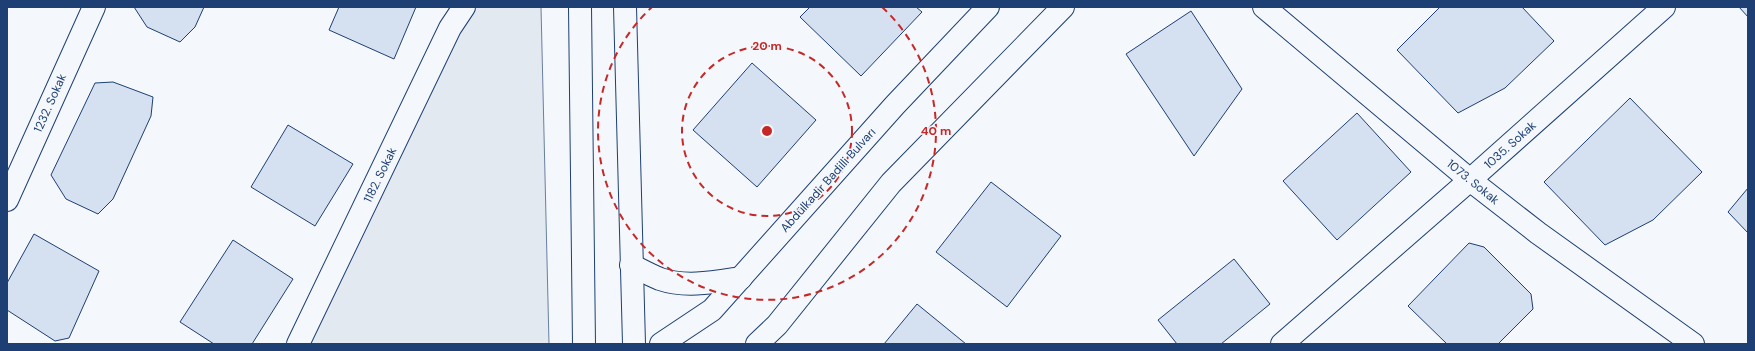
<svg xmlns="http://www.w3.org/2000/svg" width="1755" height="351" viewBox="0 0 1755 351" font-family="'DM Sans',sans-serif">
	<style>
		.green { fill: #e3e9f0; stroke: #687fa3 }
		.building { fill: #d5e0f0; stroke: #1d3f73 }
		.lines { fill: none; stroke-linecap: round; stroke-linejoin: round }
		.minor-casing { stroke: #1d3f73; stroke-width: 24 }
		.major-casing { stroke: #1d3f73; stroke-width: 24 }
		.minor { stroke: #f4f7fb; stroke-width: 22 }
		.major { stroke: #f4f7fb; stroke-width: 22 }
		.ring { fill: none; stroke: #c62828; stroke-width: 2; stroke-dasharray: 7 5 }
		.labels { text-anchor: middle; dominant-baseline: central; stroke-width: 3; stroke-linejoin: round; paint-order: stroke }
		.street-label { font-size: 12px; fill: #1d3f73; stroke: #f4f7fb }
		.centre { fill: #c62828; stroke: #f4f7fb; stroke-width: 2 }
		.ring-label { font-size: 12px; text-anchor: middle; font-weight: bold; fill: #c62828; stroke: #f4f7fb; stroke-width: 3; stroke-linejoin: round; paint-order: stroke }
	</style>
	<rect width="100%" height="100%" fill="#f4f7fb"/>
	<path class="green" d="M472,7H541L549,344H306Z"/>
	<path class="building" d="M134,7H204L195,27L180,42L147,27Z
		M339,7H416L394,59L329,30Z
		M810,7H916L922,12L861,76L800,17Z
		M1440,7H1522L1554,41L1505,88L1458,113L1397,50Z
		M1739,7H1748V17Z
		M1191,11L1242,89L1194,156L1126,54Z
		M752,63L816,120L757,187L693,130Z
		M113,82L153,97L151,116L113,199L98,214L66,199L51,175L95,83Z
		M1630,98L1702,172L1653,220L1605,245L1544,182Z
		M1357,113L1411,172L1337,240L1283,181Z
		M288,125L353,164L315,226L251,187Z
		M991,182L1061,236L1007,307L936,252Z
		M1748,188V233L1728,212Z
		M34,234L99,271L69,338L55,341L7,310V283Z
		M233,240L293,279L252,344H214L180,322Z
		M1469,243L1484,247L1531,294L1533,309L1498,344H1447L1408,306Z
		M1234,259L1270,304L1221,344H1177L1158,320Z
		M917,304L966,344H884Z"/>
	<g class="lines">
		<defs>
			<path id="minor" d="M1264,7L1470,180L1538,233L1693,344
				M7,200L94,7
				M631,265C641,270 650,275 660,279C686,288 715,282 741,278
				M298,344L450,28L464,7
				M1282,344L1470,180L1664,7"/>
			<path id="major" d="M580,7L584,344
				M625,7L634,344
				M661,344L712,310L895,105L988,7
				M757,344L777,325L891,183L1063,7"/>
		</defs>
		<use href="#minor" class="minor-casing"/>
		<use href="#major" class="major-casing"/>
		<use href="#minor" class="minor"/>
		<use href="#major" class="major"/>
	</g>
	<g class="ring">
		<circle cx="767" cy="131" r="85"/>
		<path d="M882 7A169 169 0 1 1 652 7"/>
	</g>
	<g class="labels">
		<g class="street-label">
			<text transform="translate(50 103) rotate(-66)">1232. Sokak</text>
			<text transform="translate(1510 145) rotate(-42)">1035. Sokak</text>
			<text transform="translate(380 175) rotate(-64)">1182. Sokak</text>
			<text transform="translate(828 180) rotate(-48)">Abdülkadir Badilli Bulvarı</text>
			<text transform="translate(1473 182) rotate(39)">1073. Sokak</text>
		</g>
	</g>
	<circle cx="767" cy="131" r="6" class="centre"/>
	<g class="ring-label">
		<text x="767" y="50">20 m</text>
		<text x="936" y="135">40 m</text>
	</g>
	<rect width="1755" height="351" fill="none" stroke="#1d3f73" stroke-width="16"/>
</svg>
